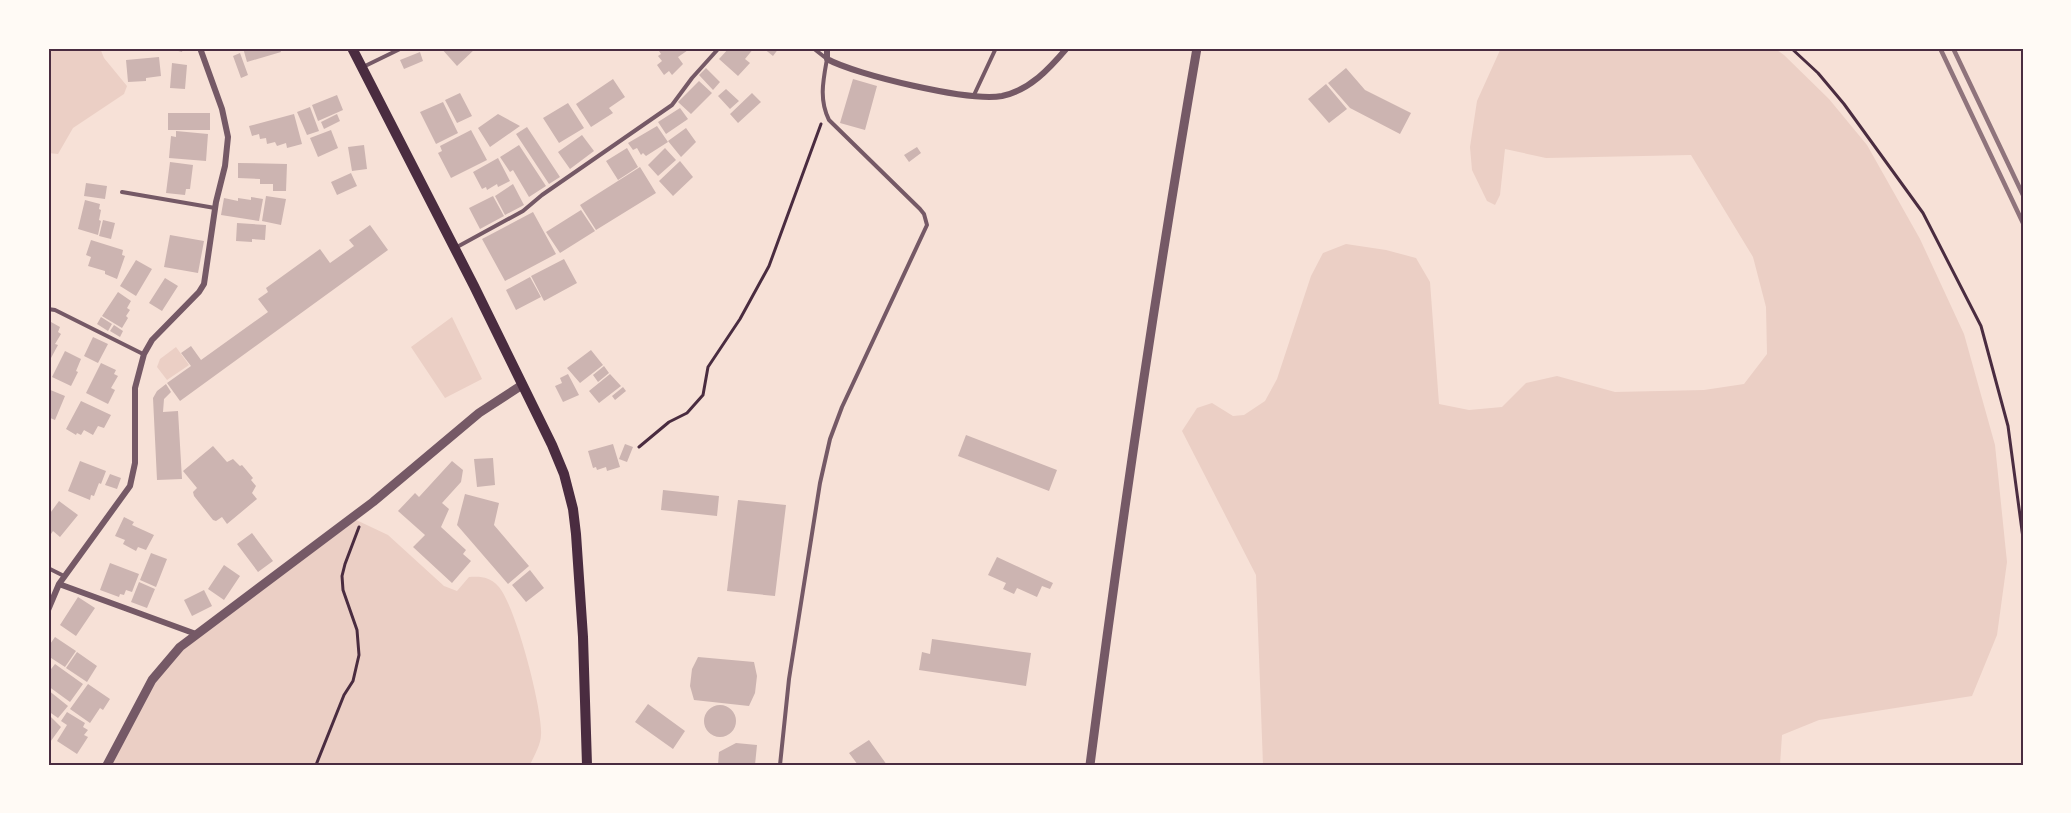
<svg xmlns="http://www.w3.org/2000/svg" width="2071" height="813" viewBox="0 0 2071 813" font-family="Helvetica,sans-serif">
	<style>
		.green { fill: #ebcfc5 }
		.building { fill: #ccb4b1 }
		.lines { fill: none; stroke-linecap: round; stroke-linejoin: round }
		.path { stroke: #4a2c40; stroke-width: 3 }
		.service { stroke: #755966; stroke-width: 4 }
		.minor { stroke: #755966; stroke-width: 6 }
		.tertiary { stroke: #755966; stroke-width: 9 }
		.secondary { stroke: #4a2c40; stroke-width: 10 }
		.rail { stroke: #8f747c; stroke-width: 4.5 }
		.neatline { fill: none; stroke: #4a2c40; stroke-width: 2 }
	</style>
	<rect width="100%" height="100%" fill="#f7e1d7"/>
	<path class="green" d="M48,48H100L104,58L127,86L124,94L73,128L58,154L48,153Z
		M1501,48H1774L1784,55L1829,99L1867,145L1920,239L1964,334L1995,445L2007,562L1997,635L1972,696L1819,720L1782,735L1780,765H1263L1256,575L1182,431L1197,408L1212,403L1233,416L1244,415L1265,401L1277,379L1311,276L1323,253L1346,244L1386,250L1416,258L1430,282L1439,404L1469,410L1502,407L1526,383L1557,376L1615,392L1704,390L1744,384L1767,354L1766,307L1753,257L1691,155L1546,158L1505,149L1500,195L1495,205L1487,201L1472,170L1470,147L1477,101Z
		M452,317L482,379L445,398L411,347Z
		M176,347L189,365L167,380L157,367L160,359Z
		M352,518L388,535L444,586L457,591L469,577C481,576 490,577 498,586C515,603 543,710 541,735C541,744 534,756 530,765H107L166,661Z"/>
	<path class="building" d="M167,48H183L182,52Z
		M243,48H280L281,52L247,62Z
		M441,48H476L457,66Z
		M663,48H691L678,57L683,64L672,75L669,71L664,75L657,65L662,61L658,56L661,54L659,51Z
		M729,48H754L745,59L750,63L738,76L719,59Z
		M763,48H779L773,56Z
		M420,52L423,61L404,69L400,60Z
		M240,53L248,75L241,78L233,56Z
		M159,57L161,76L146,78V81L128,82L126,60Z
		M172,63L187,65L185,89L170,88Z
		M706,68L720,82L713,90L699,75Z
		M1346,68L1365,90L1411,113L1400,134L1350,108L1328,83Z
		M613,79L625,97L609,108L613,113L591,127L576,104Z
		M853,79L877,86L865,130L840,123Z
		M699,81L712,93L691,114L678,102Z
		M1326,84L1347,109L1329,123L1308,99Z
		M726,89L739,101L730,109L718,96Z
		M460,93L472,116L457,123L445,100Z
		M752,93L761,102L738,123L730,114Z
		M337,95L343,110L318,121L312,105Z
		M443,102L458,133L436,144L420,112Z
		M568,103L584,128L559,143L543,118Z
		M310,107L319,131L307,135L297,112Z
		M680,108L688,119L666,134L658,122Z
		M168,113H210V130H168Z
		M294,114L302,144L287,148L286,143L277,146L275,142L267,144L266,138L260,139L259,134L252,136L249,126Z
		M337,114L340,121L324,129L321,122Z
		M498,114L520,126L490,147L478,128Z
		M657,126L668,142L646,156L643,153L641,155L637,148L633,150L628,143Z
		M527,127L560,177L549,184L516,134Z
		M686,128L696,142L681,157L668,141Z
		M331,130L338,148L318,157L310,138Z
		M471,130L487,160L451,178L438,153L442,151L440,146Z
		M176,131L208,134L206,161L169,158L171,136L176,137Z
		M582,135L594,151L570,169L558,152Z
		M364,145L367,169L352,171L348,147Z
		M519,145L546,186L529,197L513,170L510,172L500,157Z
		M917,147L921,153L909,162L904,155Z
		M627,148L638,167L618,180L606,161Z
		M665,148L676,160L658,176L648,165Z
		M498,158L510,181L498,187L497,184L487,190L486,187L482,189L473,172Z
		M680,161L693,177L673,196L659,181Z
		M170,162L193,165L190,189H186L185,195L166,193Z
		M238,163L287,164L286,191H273V184H260V179L238,178Z
		M640,167L656,193L596,230L580,205Z
		M351,173L357,186L337,195L331,182Z
		M86,183L107,186L105,199L84,196Z
		M513,184L524,205L505,215L495,196Z
		M266,196L286,199L281,225L262,221Z
		M493,196L504,216L480,229L469,208Z
		M251,197L263,199L259,221L221,215L224,198L238,201V198L251,200Z
		M85,200L100,204L99,209L101,210L99,220L101,221L98,235L78,229Z
		M581,210L595,231L560,253L546,232Z
		M533,212L556,254L505,281L482,239Z
		M103,220L115,223L111,239L99,236Z
		M237,223L266,225L265,240L252,239V242L236,241Z
		M370,225L388,250L180,401L167,383L191,366L181,353L191,346L201,360L268,312L258,299L268,292L266,288L320,249L330,263L354,246L349,240Z
		M170,235L204,241L198,273L164,267Z
		M91,240L123,250L122,255L125,256L117,279L105,274V271L88,266L91,257L86,255Z
		M564,259L577,283L544,301L531,276Z
		M136,260L152,269L136,296L120,286Z
		M530,277L541,297L516,310L506,290Z
		M165,278L178,286L162,311L149,303Z
		M118,292L131,301L127,308L130,310L126,316L128,318L122,328L102,316Z
		M101,317L112,324L108,331L97,324Z
		M51,322L60,327L58,332L61,334L55,344L58,345L51,358L48,356V327Z
		M114,325L123,331L120,337L110,331Z
		M93,337L108,344L98,363L84,356Z
		M591,350L603,365L580,383L567,368Z
		M65,351L81,359L76,371L78,372L71,386L52,377Z
		M101,363L116,370L114,374L118,376L111,388L115,390L108,404L86,393Z
		M604,366L609,373L598,382L593,375Z
		M568,374L579,395L563,402L555,386L562,383L560,378Z
		M610,374L621,386L599,403L589,391Z
		M166,384L171,392L164,399L163,412L178,411L182,479L157,480L153,398L157,391Z
		M623,387L626,391L615,400L612,396Z
		M48,389L65,396L55,420L48,417Z
		M81,401L111,415L104,428L98,426L93,435L84,430L81,435L77,433L76,435L66,429Z
		M966,435L1057,470L1049,491L958,456Z
		M613,444L620,467L607,471L606,467L597,470L596,467L593,468L588,451Z
		M625,444L633,447L627,462L619,459Z
		M213,446L227,462L233,459L240,466L242,465L253,478L251,480L256,486L252,493L257,499L227,524L222,517L216,521L213,520L194,496L193,492L197,488L183,471Z
		M493,458L495,485L477,487L474,459Z
		M80,461L106,471L101,484L99,483L94,496L91,495L90,500L68,491Z
		M452,461L463,470L461,482L442,503L449,509L441,527L466,550L463,554L471,561L452,583L413,547L425,535L398,511L415,493L419,497Z
		M110,474L121,478L117,489L105,485Z
		M663,490L719,496L717,516L661,510Z
		M465,494L499,503L494,525L529,566L508,584L457,525Z
		M738,500L786,505L775,596L727,591Z
		M59,501L78,515L60,537L53,531L51,534L48,532V516Z
		M124,517L134,522L132,525L154,535L146,550L138,547L136,551L123,544L125,540L115,536Z
		M252,533L273,561L258,572L237,544Z
		M151,553L167,559L156,587L140,580Z
		M997,557L1053,583L1050,589L1042,586L1037,597L1017,588L1014,594L1003,589L1006,583L988,575Z
		M110,563L139,574L132,592L126,590L124,595L120,594L119,597L100,590Z
		M224,565L240,576L224,600L208,589Z
		M530,570L544,588L526,602L512,585Z
		M139,582L155,589L147,608L131,602Z
		M204,590L212,606L192,616L184,600Z
		M78,597L95,608L76,636L60,625Z
		M55,637L76,651L65,667L48,656V647Z
		M932,639L1031,653L1026,686L919,670L922,652L930,654Z
		M77,652L97,666L87,682L66,668Z
		M698,657L754,662L757,676L755,693L749,706L694,700L690,686L692,669Z
		M55,664L83,684L70,702L48,686V673Z
		M88,684L110,699L103,710L100,708L90,723L70,709Z
		M48,690L68,706L58,718L48,711Z
		M648,704L685,731L673,749L635,722Z
		M704 721a16 16 0 1 1 32 0a16 16 0 1 1-32 0Z
		M67,712L85,723L83,727L88,730L84,735L88,737L77,754L57,741L67,725L61,721Z
		M48,714L61,727L48,745Z
		M869,740L887,765H858L849,753Z
		M736,743L757,745L755,765H718L719,752Z"/>
	<g class="lines">
		<path class="path" d="M1791,48L1818,73L1844,104L1923,213L1981,326L2008,426L2023,538
			M639,447L669,422L687,413L703,395L708,367L740,319L769,266L821,124
			M316,765L344,695L353,681L359,655L357,630L343,590L342,576L345,564L359,527"/>
		<path class="service" d="M363,67L402,48
			M974,95L996,48
			M122,192L215,208
			M457,247L523,211L542,195L672,105L692,78L719,48
			M48,309L55,310L143,354
			M48,568L64,576
			M780,765L789,679L820,483L830,439L842,407L927,225L924,214L920,209L829,120C819,100 823,81 827,59L813,48"/>
		<path class="minor" d="M827,48V59C856,75 970,102 1002,96C1030,90 1049,69 1067,48
			M59,584L196,634
			M48,610L59,584L130,486L135,463V388L144,354L152,340L199,292L204,284L216,202L225,166L228,137L222,109L200,48"/>
		<path class="tertiary" d="M107,765L152,680L180,647L373,502L479,413L522,385
			M1090,765C1121,525 1156,286 1197,48"/>
		<path class="secondary" d="M352,48L474,286L552,445L564,474L573,509L576,534L583,637L587,765"/>
		<path class="rail" d="M1940,48L2023,223
			M1953,48L2023,195"/>
	</g>
	<rect width="2071" height="813" fill="none" stroke="#fffaf5" stroke-width="99"/>
	<rect x="50" y="50" width="1972" height="714" class="neatline"/>
</svg>
